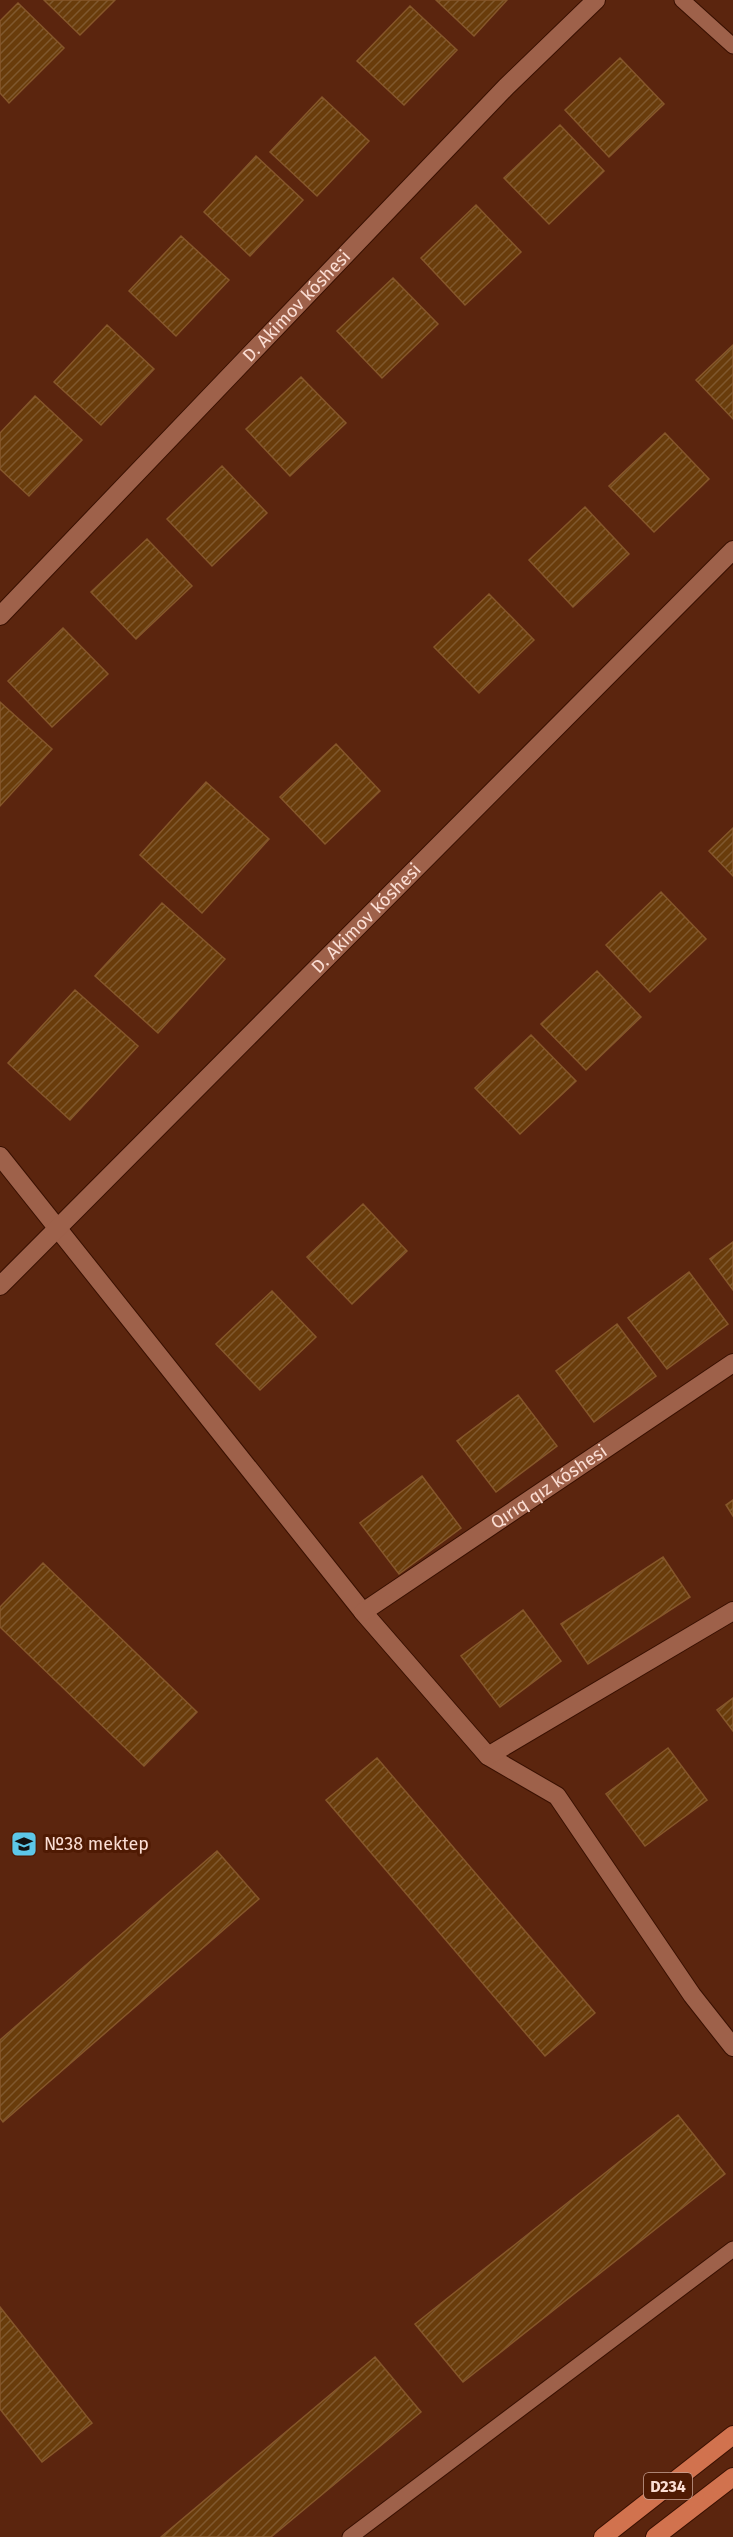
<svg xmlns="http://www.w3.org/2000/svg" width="733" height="2537" viewBox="0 0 733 2537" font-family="'Fira Sans',sans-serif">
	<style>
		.building { fill: url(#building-hatch); stroke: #86572b; stroke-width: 1.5 }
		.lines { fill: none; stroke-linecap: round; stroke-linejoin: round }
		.lane-casing { stroke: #391001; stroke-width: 17 }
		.street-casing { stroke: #391001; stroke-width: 20 }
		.primary-casing { stroke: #391001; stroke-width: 20 }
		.lane { stroke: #9e614a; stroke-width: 15 }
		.street { stroke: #9e614a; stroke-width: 18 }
		.primary { stroke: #d1724e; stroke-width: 18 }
		.labels { text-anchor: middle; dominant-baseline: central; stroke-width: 6; stroke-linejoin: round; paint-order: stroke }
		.shield { fill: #4f1a03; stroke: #c7a395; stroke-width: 1.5 }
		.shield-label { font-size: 16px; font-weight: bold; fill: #fbded4 }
		.street-label { font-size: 18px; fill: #fbded4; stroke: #4f1a03 }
		.poi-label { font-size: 18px; fill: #fbded4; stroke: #4f1a03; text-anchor: start }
	</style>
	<defs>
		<pattern id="building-hatch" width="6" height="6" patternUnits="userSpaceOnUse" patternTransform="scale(1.5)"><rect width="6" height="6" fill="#693c0b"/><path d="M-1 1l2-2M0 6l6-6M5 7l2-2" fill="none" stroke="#7f582e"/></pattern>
	</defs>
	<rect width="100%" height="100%" fill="#5b250e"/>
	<path class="building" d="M44,0H115L80,35Z
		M436,0H507L474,36Z
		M18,3L64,48L9,103L0,93V21Z
		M410,6L457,50L404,105L357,61Z
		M620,58L664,104L609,157L565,110Z
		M322,97L369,141L317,196L270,152Z
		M560,125L604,171L549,224L504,178Z
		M256,156L303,200L250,256L204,212Z
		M476,205L521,252L465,305L421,258Z
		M181,236L229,280L176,336L129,291Z
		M393,278L438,324L382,378L337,331Z
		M107,325L154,369L101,425L54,382Z
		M733,345V419L696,380Z
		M301,377L346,423L290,476L246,429Z
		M35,396L82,440L29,496L0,469V433Z
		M665,433L709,479L654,532L609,486Z
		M222,466L267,513L212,566L167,519Z
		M585,507L629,554L573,607L529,560Z
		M147,539L192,586L136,639L91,592Z
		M489,594L534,640L479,693L434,647Z
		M63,628L108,674L52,727L8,681Z
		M0,702L52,749L0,806Z
		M336,744L380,791L325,844L280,797Z
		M206,782L269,839L202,913L140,855Z
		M733,828V876L709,851Z
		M661,892L706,939L650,992L606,945Z
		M162,903L225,959L158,1033L95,976Z
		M597,971L641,1017L586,1070L541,1024Z
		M75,990L138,1046L70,1120L8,1063Z
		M531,1035L576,1081L520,1134L475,1088Z
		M363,1204L407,1251L352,1304L307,1257Z
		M733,1242V1290L710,1259Z
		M689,1272L728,1324L667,1369L628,1318Z
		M272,1291L316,1337L260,1390L216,1344Z
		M617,1324L656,1376L594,1422L556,1371Z
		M518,1395L557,1446L496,1492L457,1441Z
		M422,1476L461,1528L399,1574L360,1523Z
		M733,1500V1516L726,1505Z
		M663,1557L690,1597L588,1664L561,1624Z
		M43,1563L197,1712L144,1766L0,1627V1607Z
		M523,1610L561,1661L500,1707L461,1656Z
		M733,1698V1731L717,1710Z
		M668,1748L707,1800L645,1846L606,1794Z
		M377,1758L595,2013L545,2056L326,1800Z
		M217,1851L259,1899L3,2122L0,2118V2040Z
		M678,2115L725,2174L463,2382L415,2324Z
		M0,2307L92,2423L42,2462L0,2409Z
		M375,2357L421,2412L271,2537H161Z"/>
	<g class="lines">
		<defs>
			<path id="lane" d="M682,0L733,46
				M350,2537L733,2249"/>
			<g id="street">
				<path id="s1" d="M0,616L506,87L596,0"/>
				<path d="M0,1156L363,1612L488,1756L557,1796L692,1995L733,2047"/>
				<path id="s2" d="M0,1286L733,550"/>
				<path id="s3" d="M363,1612L733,1363"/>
				<path d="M488,1756L733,1611"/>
			</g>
			<path id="primary" d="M603,2537L733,2435
				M655,2537L733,2477"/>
		</defs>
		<use href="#lane" class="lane-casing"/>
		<use href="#street" class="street-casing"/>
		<use href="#primary" class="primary-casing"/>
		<use href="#lane" class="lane"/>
		<use href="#street" class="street"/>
		<use href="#primary" class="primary"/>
	</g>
	<defs>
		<symbol id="school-square" viewBox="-11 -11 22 22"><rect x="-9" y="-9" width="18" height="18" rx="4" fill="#5dc7e8" stroke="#4f1a03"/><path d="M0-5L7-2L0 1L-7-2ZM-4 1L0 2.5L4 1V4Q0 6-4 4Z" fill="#111"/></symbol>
	</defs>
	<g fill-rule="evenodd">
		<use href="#school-square" x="9" y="1829" width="30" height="30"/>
	</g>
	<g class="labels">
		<rect class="shield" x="644" y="2473" width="48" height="26" rx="4.5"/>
		<g class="shield-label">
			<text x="668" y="2486">D234</text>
		</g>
		<g class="street-label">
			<text stroke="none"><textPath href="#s1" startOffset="429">D. Akimov kóshesi</textPath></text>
			<text stroke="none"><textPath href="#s2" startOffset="519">D. Akimov kóshesi</textPath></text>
			<text stroke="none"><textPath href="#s3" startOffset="224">Qırıq qız kóshesi</textPath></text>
		</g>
		<g class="poi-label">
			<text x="44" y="1844">№38 mektep</text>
		</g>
	</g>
</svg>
